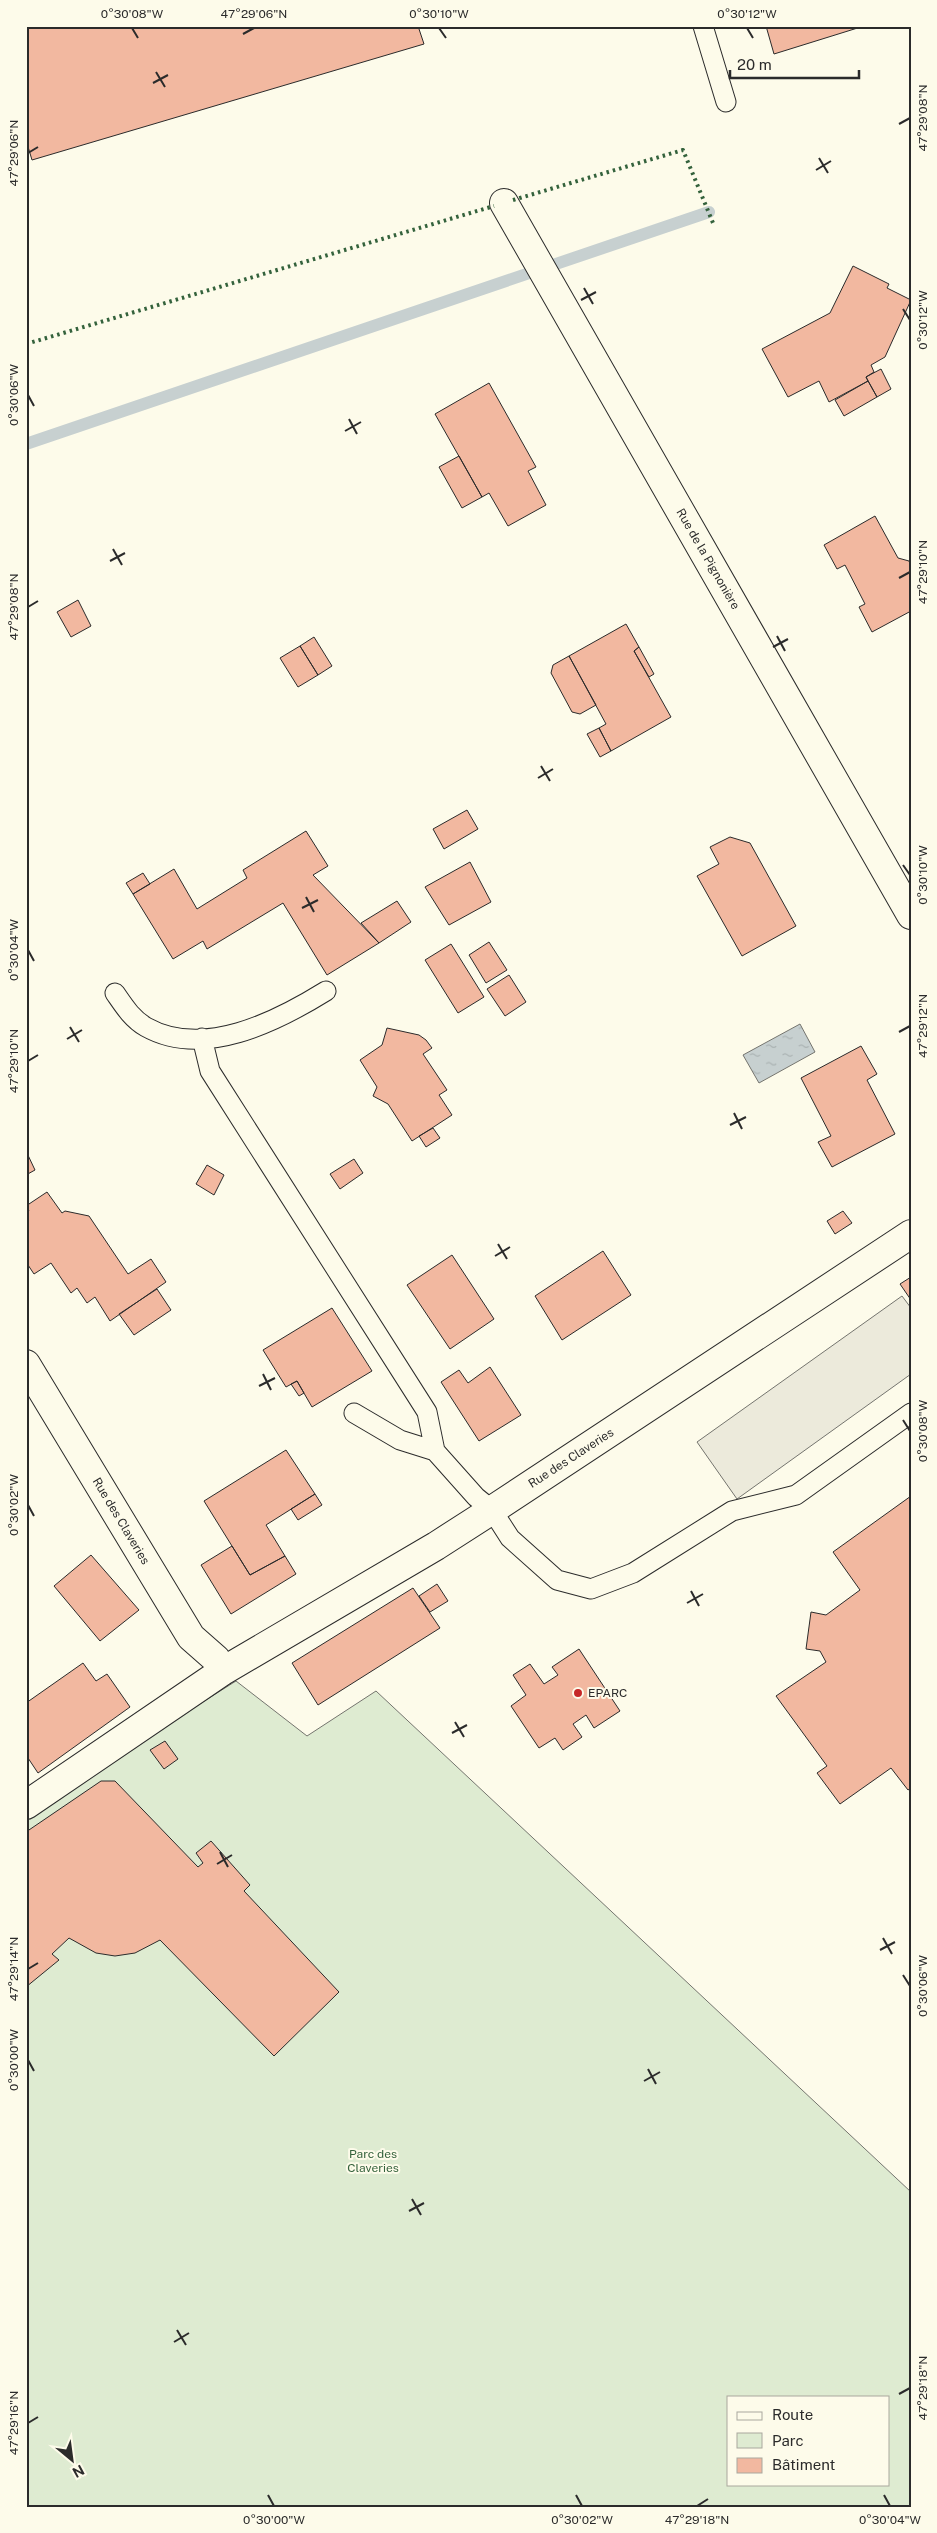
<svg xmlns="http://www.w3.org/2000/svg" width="937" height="2533" viewBox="0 0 937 2533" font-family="'Public Sans',sans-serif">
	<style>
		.park { fill: #deebd1; stroke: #74746e; fill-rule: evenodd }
		.parking { fill: #eceadb; stroke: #74746e }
		.water { fill: url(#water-ripples); stroke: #74746e }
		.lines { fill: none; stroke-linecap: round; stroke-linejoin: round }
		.stream { stroke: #c7d0d0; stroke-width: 12 }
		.building { fill: #f2b8a0; stroke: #2b2b2b }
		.lane-casing { stroke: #2b2b2b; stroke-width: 21 }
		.street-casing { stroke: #2b2b2b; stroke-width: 30 }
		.lane { stroke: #fdfbea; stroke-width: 19 }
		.street { stroke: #fdfbea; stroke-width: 28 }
		.hedge { stroke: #34623c; stroke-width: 4; stroke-dasharray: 2.5 4; stroke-linecap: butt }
		.ticks { fill: none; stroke: #2b2b2b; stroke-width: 2 }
		.poi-dot { fill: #c62828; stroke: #fdfbea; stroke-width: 2 }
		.labels { text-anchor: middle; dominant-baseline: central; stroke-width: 4; stroke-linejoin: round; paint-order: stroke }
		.street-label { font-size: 12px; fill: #2b2b2b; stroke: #fdfbea }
		.poi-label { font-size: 12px; fill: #2b2b2b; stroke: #fdfbea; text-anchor: start }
		.park-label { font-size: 12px; fill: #34623c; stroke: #fdfbea }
		.neatline { fill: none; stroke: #2b2b2b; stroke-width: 2 }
		.ticks-label { font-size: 12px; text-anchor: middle; fill: #2b2b2b }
	</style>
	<defs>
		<pattern id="water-ripples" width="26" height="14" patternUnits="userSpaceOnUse" patternTransform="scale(1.25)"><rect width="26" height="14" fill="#c7d0d0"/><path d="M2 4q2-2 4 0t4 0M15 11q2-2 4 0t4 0" fill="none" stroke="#abb3b3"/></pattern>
	</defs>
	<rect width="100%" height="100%" fill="#fdfbea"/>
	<path class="park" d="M236,1681L307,1736L376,1691L911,2192V2507H26V1813ZM728,2397H888V2484H728Z"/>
	<path class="parking" d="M902,1296L911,1308V1374L737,1499L697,1442Z"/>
	<path class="water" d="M800,1024L815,1052L759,1083L743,1055Z"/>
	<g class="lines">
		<path class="stream" d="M26,444L709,212"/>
	</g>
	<path class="building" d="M26,26H418L424,44L32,160L26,140Z
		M766,26H864L774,54Z
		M853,266L889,284L887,288L911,300L885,357L871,365L874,372L866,377L868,381L829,402L819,381L788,397L762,349L830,313Z
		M881,369L891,389L877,397L866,377Z
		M868,381L877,397L844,416L835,400Z
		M489,383L536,467L528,471L546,505L508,526L489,493L482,497L435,414Z
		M459,456L482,497L462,508L439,467Z
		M875,516L898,558L909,561L911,565V611L872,632L859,607L865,604L845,565L837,569L824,545Z
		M78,600L91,626L71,637L57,612Z
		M626,624L639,647L634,651L671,717L611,751L599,728L606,724L569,656Z
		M314,637L332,666L318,675L300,646Z
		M300,646L318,675L298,687L280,658Z
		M639,647L654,674L649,677L634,651Z
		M569,656L596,705L580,714L572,712L551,673L553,665Z
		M599,728L611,751L600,757L587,734Z
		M467,810L478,829L444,849L433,829Z
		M306,831L328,866L313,875L379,943L327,975L283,903L207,949L203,941L173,959L133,894L174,869L197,909L247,878L243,870Z
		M730,837L750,843L796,926L742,956L697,876L719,864L710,847Z
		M470,862L491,902L449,925L425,887Z
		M143,873L150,884L133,894L126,883Z
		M397,901L411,922L379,943L361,923Z
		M489,942L507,970L486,983L469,955Z
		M451,944L484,997L458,1013L425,960Z
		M509,975L526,1002L505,1016L487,989Z
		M387,1028L419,1035L426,1040L432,1048L423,1054L447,1090L439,1095L452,1115L412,1141L388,1104L373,1096L377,1087L360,1060L382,1045Z
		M861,1046L877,1074L867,1080L895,1134L832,1167L818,1142L831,1136L801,1078Z
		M433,1128L440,1138L426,1147L419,1136Z
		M26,1151L35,1170L26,1175Z
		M354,1159L363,1173L340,1189L330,1174Z
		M207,1165L224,1175L214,1195L196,1184Z
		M47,1192L62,1213L65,1211L89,1216L128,1274L151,1259L166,1282L110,1321L95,1297L87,1303L77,1288L71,1293L51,1263L34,1274L26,1262V1213L29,1211L26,1206Z
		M843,1211L852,1223L835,1234L827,1221Z
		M603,1251L631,1295L562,1340L535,1296Z
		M452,1255L494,1319L450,1349L407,1285Z
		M911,1277V1300L900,1284Z
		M157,1289L171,1310L134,1335L119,1314Z
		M332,1308L372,1371L312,1407L297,1381L286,1387L263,1350Z
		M490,1367L521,1415L479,1441L441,1382L459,1370L468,1383Z
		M297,1381L304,1393L299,1396L291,1384Z
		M286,1450L315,1494L266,1525L285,1556L250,1575L204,1501Z
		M315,1494L322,1505L298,1520L291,1509Z
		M911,1496V1788L908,1790L891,1768L840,1804L817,1773L827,1766L776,1696L826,1662L820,1651L806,1649L811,1612L826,1615L860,1590L833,1552Z
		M232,1546L250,1575L285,1556L296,1574L231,1614L201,1565Z
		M91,1555L139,1610L100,1641L54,1586Z
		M437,1584L448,1601L430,1612L419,1596Z
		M413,1588L440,1628L318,1705L292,1663Z
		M579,1649L620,1711L594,1728L586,1715L573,1724L582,1737L563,1750L555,1738L539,1748L511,1706L526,1695L513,1675L530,1664L544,1684L558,1675L552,1667Z
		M83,1663L96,1681L107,1674L130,1707L38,1773L26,1755V1703Z
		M165,1741L178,1759L164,1769L150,1750Z
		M101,1781H115L198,1867L203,1863L196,1853L211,1841L250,1885L244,1891L339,1992L274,2056L160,1940L135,1953L115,1956L96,1953L69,1938L52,1954L59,1960L26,1987V1832Z"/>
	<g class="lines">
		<defs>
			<path id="lane" d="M703,26L726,102
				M115,993C124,1006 132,1019 146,1027C203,1059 276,1022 326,991
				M202,1038L210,1071L427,1412L435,1451L400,1440L354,1413
				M435,1451L476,1497L492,1510L510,1538L557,1580L591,1589L633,1573L732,1511L796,1495L911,1413"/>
			<path id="street" d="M504,203L911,915
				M26,1364L191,1637L216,1659L223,1671
				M26,1805L223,1671L436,1546L492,1510L911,1234"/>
		</defs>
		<use href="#lane" class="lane-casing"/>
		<use href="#street" class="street-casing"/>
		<use href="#lane" class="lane"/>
		<use href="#street" class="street"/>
		<path class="hedge" d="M513,200L683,150L713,223
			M26,344L494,206"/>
	</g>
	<path class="ticks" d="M132,28L138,38M439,28L446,38M747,28L753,38M243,34L254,28M156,72L165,87M153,83L168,75M899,124L910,118M28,153L38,147M819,158L828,173M816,170L831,161M584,288L593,304M581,300L596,292M903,309L910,320M28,395L34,406M349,419L357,434M345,431L361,422M113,549L122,565M110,561L125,553M899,578L910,572M28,607L38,601M777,636L785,651M773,647L788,639M541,766L550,781M538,778L553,769M903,865L910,875M306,897L314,912M302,908L318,900M28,950L34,961M70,1027L79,1042M899,1032L910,1026M67,1039L82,1030M28,1061L38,1055M734,1113L742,1129M730,1125L746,1117M498,1244L507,1259M495,1256L510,1247M263,1374L271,1390M259,1386L275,1378M903,1420L910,1431M28,1505L34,1516M691,1591L699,1606M687,1603L703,1594M455,1722L464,1737M452,1733L467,1725M220,1852L228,1867M217,1864L232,1855M883,1938L892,1954M880,1950L895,1942M28,1969L38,1963M903,1975L910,1986M28,2060L34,2071M648,2069L656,2084M644,2081L660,2072M412,2199L421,2215M409,2211L424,2203M177,2330L186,2345M174,2342L189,2333M899,2394L910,2388M28,2423L38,2417M268,2495L274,2506M576,2495L582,2506M884,2495L890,2506M697,2506L708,2499"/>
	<circle class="poi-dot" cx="578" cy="1693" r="5"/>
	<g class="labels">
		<g class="street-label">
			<text transform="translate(708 559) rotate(60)">Rue de la Pignonière</text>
			<text transform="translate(571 1458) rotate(-33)">Rue des Claveries</text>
			<text transform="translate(121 1521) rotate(59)">Rue des Claveries</text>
		</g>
		<g class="poi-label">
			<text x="588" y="1693">EPARC</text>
		</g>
		<g class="park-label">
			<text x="373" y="2154">Parc des<tspan x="373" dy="14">Claveries</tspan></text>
		</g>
	</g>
	<rect width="937" height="2533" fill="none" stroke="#fdfbea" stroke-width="55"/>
	<rect x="727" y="2396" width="162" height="90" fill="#fdfbea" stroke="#a9a89e"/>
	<rect x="737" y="2412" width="25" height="8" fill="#fdfbea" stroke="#a9a89e"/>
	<text x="772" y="2420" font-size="15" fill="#2b2b2b">Route</text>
	<rect x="737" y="2433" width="25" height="15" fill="#deebd1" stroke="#a9a89e"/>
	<text x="772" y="2446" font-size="15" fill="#2b2b2b">Parc</text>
	<rect x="737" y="2458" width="25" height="15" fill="#f2b8a0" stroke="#a9a89e"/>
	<text x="772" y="2470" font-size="15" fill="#2b2b2b">Bâtiment</text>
	<g transform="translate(72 2460) rotate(151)" stroke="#fdfbea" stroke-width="4" paint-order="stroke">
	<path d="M0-4L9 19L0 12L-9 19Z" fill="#2b2b2b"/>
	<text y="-8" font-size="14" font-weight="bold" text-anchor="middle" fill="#2b2b2b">N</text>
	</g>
	<path d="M730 70v8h129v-8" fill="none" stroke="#2b2b2b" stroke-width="2.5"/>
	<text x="737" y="70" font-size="15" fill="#2b2b2b" stroke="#fdfbea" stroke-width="4" paint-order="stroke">20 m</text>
	<rect x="28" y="28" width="882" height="2478" class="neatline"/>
	<g class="ticks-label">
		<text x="132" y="18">0°30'08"W</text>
		<text x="254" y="18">47°29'06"N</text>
		<text x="439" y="18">0°30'10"W</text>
		<text x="747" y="18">0°30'12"W</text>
		<text transform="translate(923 118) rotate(-90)" y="4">47°29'08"N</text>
		<text transform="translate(14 153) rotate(-90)" y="4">47°29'06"N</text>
		<text transform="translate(923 320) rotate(-90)" y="4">0°30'12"W</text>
		<text transform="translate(14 395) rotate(-90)" y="4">0°30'06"W</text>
		<text transform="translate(923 572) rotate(-90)" y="4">47°29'10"N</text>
		<text transform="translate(14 607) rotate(-90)" y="4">47°29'08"N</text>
		<text transform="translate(923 875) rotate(-90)" y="4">0°30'10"W</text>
		<text transform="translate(14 950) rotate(-90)" y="4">0°30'04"W</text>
		<text transform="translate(923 1026) rotate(-90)" y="4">47°29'12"N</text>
		<text transform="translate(14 1061) rotate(-90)" y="4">47°29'10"N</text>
		<text transform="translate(923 1431) rotate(-90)" y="4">0°30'08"W</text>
		<text transform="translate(14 1505) rotate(-90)" y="4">0°30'02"W</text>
		<text transform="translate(14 1969) rotate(-90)" y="4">47°29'14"N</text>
		<text transform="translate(923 1986) rotate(-90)" y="4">0°30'06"W</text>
		<text transform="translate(14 2060) rotate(-90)" y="4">0°30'00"W</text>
		<text transform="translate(923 2388) rotate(-90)" y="4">47°29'18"N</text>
		<text transform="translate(14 2423) rotate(-90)" y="4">47°29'16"N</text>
		<text x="274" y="2524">0°30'00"W</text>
		<text x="582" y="2524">0°30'02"W</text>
		<text x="697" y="2524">47°29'18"N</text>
		<text x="890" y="2524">0°30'04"W</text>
	</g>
</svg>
